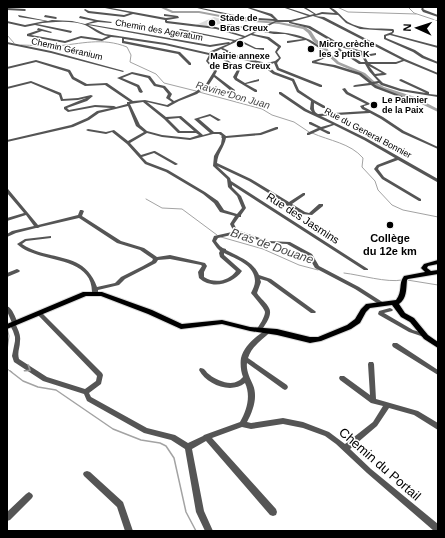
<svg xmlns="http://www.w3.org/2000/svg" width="445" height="538" viewBox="0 0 445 538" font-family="Helvetica,sans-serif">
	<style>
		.green { fill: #dcdcdc }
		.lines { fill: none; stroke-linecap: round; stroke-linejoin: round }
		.stream-far1 { stroke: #a3a3a3; stroke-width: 1 }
		.stream { stroke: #a3a3a3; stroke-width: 1.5 }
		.river { fill: #a3a3a3; fill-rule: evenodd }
		.major-casing { stroke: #dbdbdb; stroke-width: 2 }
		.minor { fill: #555; fill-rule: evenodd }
		.major { fill: #000; fill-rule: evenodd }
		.oneway { stroke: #999 }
		.poi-dot { fill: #000; stroke: #fff; stroke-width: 1.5 }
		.labels { text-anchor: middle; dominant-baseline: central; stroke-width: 3; stroke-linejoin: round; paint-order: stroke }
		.far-poi-label { font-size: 9px; font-weight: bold; fill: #000; stroke: #fff; text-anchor: start }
		.far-street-label { font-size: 9px; fill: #000; stroke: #fff }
		.far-water-label { font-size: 10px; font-style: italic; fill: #444; stroke: #fff }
		.street-label { font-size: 11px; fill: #000; stroke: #fff }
		.poi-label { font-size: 11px; font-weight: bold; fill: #000; stroke: #fff }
		.water-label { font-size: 12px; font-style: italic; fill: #444; stroke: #fff }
		.near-street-label { font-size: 13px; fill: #000; stroke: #fff }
	</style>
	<rect width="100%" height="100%" fill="#fff"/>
	<path class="green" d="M214,17L227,21L209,28L196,25Z"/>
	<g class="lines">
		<path class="stream-far1" d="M337,7L348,12L416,14
			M408,7L414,13L438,21
			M7,35L14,43
			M21,45C33,45 44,47 56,46C81,44 102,37 127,47L131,55L130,62L156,74L164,83L196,91
			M199,92L262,109L272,115L294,122L309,132
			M312,133C330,141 350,143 363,158L362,167L375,181L378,190L392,205L403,210L438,217
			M146,199L162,208L182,209L217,235
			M221,237L263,249L299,265L318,270
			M344,273C361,275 387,283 402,280
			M407,280L438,285
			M7,327L9,336L7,351
			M7,369L12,372"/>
		<path class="stream" d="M10,371L23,381L38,387L56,390L113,429L141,440L160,443L166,446L174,458L186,512L196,531"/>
		<path class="river" d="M159,7H164L173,11H199L241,19L279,22L305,27L311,31L316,39L327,48L330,53L339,62L365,73L375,82L384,87L415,97L438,109V112L411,99L380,89L372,84L363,75L337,64L327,55L324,50L313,41L308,33L303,29L279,24L241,21L199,13H172Z"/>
		<defs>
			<path id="major" d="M438,260V264L428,266L427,268L431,271L438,270V274L408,279L407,280C406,290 407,298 399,304L405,313L414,318L428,335L438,342V348L424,339L410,322L401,317L392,305L370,308L366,312L360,323L351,329L321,341L310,343L277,335L250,331L222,324L181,329L148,314L101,296H86L7,329V324L83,292H102L152,310L182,324L222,320L250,327L277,329L310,337H318L347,325L355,319L361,309L366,304L396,300C403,291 398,284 404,276L425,272L421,268L424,264Z"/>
		</defs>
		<use href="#major" class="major-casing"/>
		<path class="minor" d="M106,7L166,18L174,17L164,16V14L178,16L179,18L167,20V21L216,27L245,36L256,31L227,25L228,24L258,29L275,21L244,19L193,7H197L244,17L274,19L270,16L245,7H248L272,14L278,20H291L308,16L282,7H285L310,15L314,14L302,7H305L316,14L322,12L335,13L328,7C336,8 341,17 348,22C361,30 378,28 393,29L394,30V32L392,34L438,46V48L390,35L386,36V38L415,50L424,56L438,62V64L422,58L413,52L384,39V35L392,32V31L360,29L346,23L338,15L322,14L315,16L324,17L405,59L438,73V75L404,61L396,64H370L387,74L385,75L376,76L383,83L401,89L426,93L400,81L399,80L401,79L429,92V94L438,95V97L400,91L381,85L379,83L374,84L377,86L407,98L397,102L395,101L396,100L402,98L375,88L371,85L354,87L353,86L355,85L369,83L359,75L333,67L312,63V61L322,58L319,48L306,40L288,43H287V41L303,39L285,34H274L258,31L253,34L269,37L281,46V47L277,52L281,58L277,63L279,68L322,85V87H320L277,70L274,63L269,65V67L275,72L294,79L299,90L314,100L325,106V108H323L314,103C314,107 313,112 318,114L366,111L362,109L360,106L366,104L346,94L342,89L345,88L348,92L371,104L364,106V107L383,117L404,131L438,147V149L402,133L381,119L370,113L321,116L366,138L438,179V182H437L398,160L379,167L378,169L384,177L421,199V201H419L382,179L374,169L377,165L395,158L364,140L334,125L323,129L330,132V134H328L320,130L309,135H307V133L318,128L309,124V122H311L321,127L332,124L304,111L279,94V92H281L306,109L312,112L310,109L311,101L297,92L292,81L273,74L260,64L239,59L221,49L215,52L220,54L240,70L237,77V78L245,83L259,79V81L246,84L257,90V92H255L235,80L233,77L237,70L218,56L213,53L208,61L217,71L215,75L235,90V92L224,94L201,91L197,94L179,101L168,107L147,102L166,117L181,116L203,135L210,133L194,119L210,114L221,120L218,121L210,116L199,119L214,132H221L226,136L260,133L276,127H278V129L261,135L226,138C224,148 218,152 217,163L251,179L289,202L303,193H305V195L292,204L305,212L309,213L319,204H323V206L312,215L302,214L286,205V204L249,181L217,166L230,178L231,181L368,269V270H364L232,185V187L241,196L246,208L241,215V217H239L234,224L237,230L268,241L290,242L312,254L319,266L359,287L384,303L385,304L384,305H380L355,289L315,268L308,256L287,244L268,243L236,233V234L218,238L216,241C219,245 221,248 226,249V250C239,257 253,261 259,275L271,279L315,311L316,312L315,313H311L267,281L260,279L261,282L257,293C260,298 267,303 269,308C273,315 265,325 261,331H257L256,330C259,326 265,317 265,312C265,309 254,297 251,293C253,289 255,285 255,281C255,265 236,259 224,253V255L242,271C233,284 212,290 199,278L198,272L202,266L201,265L170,259L158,260L156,263L125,279L119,285L98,290V293L95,295L92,293C93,254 37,264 17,244L25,239L51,236V238L26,241L22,244C49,262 84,250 97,287L115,283L121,277L143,266L152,261L153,259L140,250L117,243L79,218L40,227L38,228H36L16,233L7,237V234L12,231L34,226L26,215L7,221V218L24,213L7,193V189H8L38,225L78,215L80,210H82L84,211L82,216L121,241L144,248L157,257L170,255L205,263L207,266L204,272V277C215,284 229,281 236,271L220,257L219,253L220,251L217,248L212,241L214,236L232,232L233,230L230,224L235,216L220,212L214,203L203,194L166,172L145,164L127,144L112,132L106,134L88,131L86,130L88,129L106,132L114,130L128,141L144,132L136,126L128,106L99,113L89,120L73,127L7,142V140L71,125L87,118L97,111L111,108L95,107L68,112L64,109V107L86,98L78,100L61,101L59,95L31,83L7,89V87L31,81L61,93L63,99L78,98L91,95L93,96L87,101L67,108L69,110L95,105L114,106L116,107L127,104V102H130L105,85L85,86L72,79L68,72L36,62L7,69V67L36,60L70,70L74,77L87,84L107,83L133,101L145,100L167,105L172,102L166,98L168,94L163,88L154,86L148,78L132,74L122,78L139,85L143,92L141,93L139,92L137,87L117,78L132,72L150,76L156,84L165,86L172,94L170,98L174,101L195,92L206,84L214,71L206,61L209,55L165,45L124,39V41L180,52L191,63V65H189L178,54L122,43V38L111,37L102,41L81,38L65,43L27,36V34L39,30H37L38,28L52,32L51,33L42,31L31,35L65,41L81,36L102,39L108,36C99,35 93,29 85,25C72,20 50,22 37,24L72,31L71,33L35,25L25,27L7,23V21L25,25L45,21L19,17L18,15L48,21L52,20L72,21L85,24L94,21L79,18L80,16L97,20L112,22L111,23L98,22L88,24L210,45L229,42L230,43L233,41L179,30L180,29L235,40L243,37L216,29L166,23L165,22V20L133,14L124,17L88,13L84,10L85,9L89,11L124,15L130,13L105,8ZM313,16L322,19L402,60L396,62H368L365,57L376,55V53L364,55L362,51L342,45L310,26L291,22ZM276,22H289V23L308,28L339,46L338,50L359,64H365L369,71L378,81L372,82L361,73L335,65L316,62L325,58C324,54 323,49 320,47C304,32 281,33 261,30ZM88,25L210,47L228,44L211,51L209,53L165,43L105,34ZM251,35L267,39L278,47L275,52L279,58L275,61L267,63L266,66L262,62L241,57L223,48L238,41L255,49L264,50V48H256L240,40ZM341,47L360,53L365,62H361L340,49ZM369,66L382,73L375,74ZM214,77L231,91L224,92L203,89L208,86ZM143,102L164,119L178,133H196L199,135L190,138L162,135L147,131L140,125L130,104ZM179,118L194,131H180L168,119ZM147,133L162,137L190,140L213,134H219L222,136L221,137L222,138L221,144L214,156L213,166L227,179L228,187L237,196L242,208L237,214L224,210L218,201L205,192L168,170L147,162L142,157L154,153L175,165H176L178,164L155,151H154L141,155L130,143Z
			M423,7H425L423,9L425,10L438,15V17L423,12L421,9Z
			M7,8L25,9L26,10L25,11L7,10Z
			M45,15L56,17L57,18L56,19L44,17Z
			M7,42L51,51L124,71L123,72L51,53L7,44Z
			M17,269L19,270L20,271L19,272L7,277V273Z
			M7,306C13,309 15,317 18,323L16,325C18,330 21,335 20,341C20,348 17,352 19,359L47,377L85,389L96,381L97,376L36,313L37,312H41L102,373L103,375L101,384L89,393L91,397L147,428L175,435L188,443L203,436L204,435L240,422C247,410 251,396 245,383C231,394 207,385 199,370L200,368C206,368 205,372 210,375C216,380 230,386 238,381C239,381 242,378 243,377C241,372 240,364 241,358C244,346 256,336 266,330H270L271,331C263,340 252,345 248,358L287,385L288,387L287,389L285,390L283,389L247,363C246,371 250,378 253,385C258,397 253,411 247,422L251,423L283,418L303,422L329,432L345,444L373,422L383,406L371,403L340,380L339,378L340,376H344L370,395L368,364L369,362H373L374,364L376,399L418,411L438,423V430L414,415L389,408L377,426L350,449L371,469L438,524V531H434L367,473L336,444L325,436L303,428L283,424L251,429L242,427L212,438L276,509L277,512L276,515L273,516L270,515L206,441L192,449L204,511L213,531H205L196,512L185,449L171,440L144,433L87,401L84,394L43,381L14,362L12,356L15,341V337L13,331L10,325L12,323L7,311Z
			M390,308L392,309L393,310L392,311L384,313L413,330L426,334L427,335L426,336L424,337L409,332L379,315L378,314L379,311Z
			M393,343H397L438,370V375L393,347L392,345Z
			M87,471L90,472L123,502L133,531H125L117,507L84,476L83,474L84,472Z
			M29,492L32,494L33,496L32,498L10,520L7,521V512L26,494Z"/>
		<use href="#major" class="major"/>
	</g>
	<defs><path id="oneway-chevron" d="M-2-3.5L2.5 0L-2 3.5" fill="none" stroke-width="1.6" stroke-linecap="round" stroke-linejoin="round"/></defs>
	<use class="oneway" href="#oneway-chevron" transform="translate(28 369) rotate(34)"/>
	<g class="poi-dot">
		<circle cx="212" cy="23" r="4"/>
		<circle cx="240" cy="44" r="4"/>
		<circle cx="311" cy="49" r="4"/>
		<circle cx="374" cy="105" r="4"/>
		<circle cx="390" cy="225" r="4"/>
	</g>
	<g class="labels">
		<g class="far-poi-label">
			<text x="220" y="18">Stade de<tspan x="220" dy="10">Bras Creux</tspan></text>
			<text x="319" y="44">Micro crèche<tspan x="319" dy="10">les 3 ptits K</tspan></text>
			<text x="240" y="56" text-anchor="middle">Mairie annexe<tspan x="240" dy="10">de Bras Creux</tspan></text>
			<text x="382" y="100">Le Palmier<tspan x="382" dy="10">de la Paix</tspan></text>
		</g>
		<g class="far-street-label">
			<text transform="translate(159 30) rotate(10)">Chemin des Ageratum</text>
			<text transform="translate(67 49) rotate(13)">Chemin Géranium</text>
			<text transform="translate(368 133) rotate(28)">Rue du General Bonnier</text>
		</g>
		<g class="far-water-label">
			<text transform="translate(233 95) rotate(16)">Ravine Don Juan</text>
		</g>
		<g class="street-label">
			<text transform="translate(303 218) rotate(33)">Rue des Jasmins</text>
		</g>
		<g class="poi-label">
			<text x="390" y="238">Collège<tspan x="390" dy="13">du 12e km</tspan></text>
		</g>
		<g class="water-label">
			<text transform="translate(272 246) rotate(19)">Bras de Douane</text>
		</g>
		<g class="near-street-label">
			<text transform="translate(380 464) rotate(41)">Chemin du Portail</text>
		</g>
	</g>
	<rect width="445" height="538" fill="none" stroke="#000000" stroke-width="16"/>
	<g transform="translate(417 28) rotate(273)" stroke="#ffffff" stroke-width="3" paint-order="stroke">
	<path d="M0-3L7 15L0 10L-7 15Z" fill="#000000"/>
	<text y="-6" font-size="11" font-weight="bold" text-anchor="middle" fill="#000000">N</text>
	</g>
</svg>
